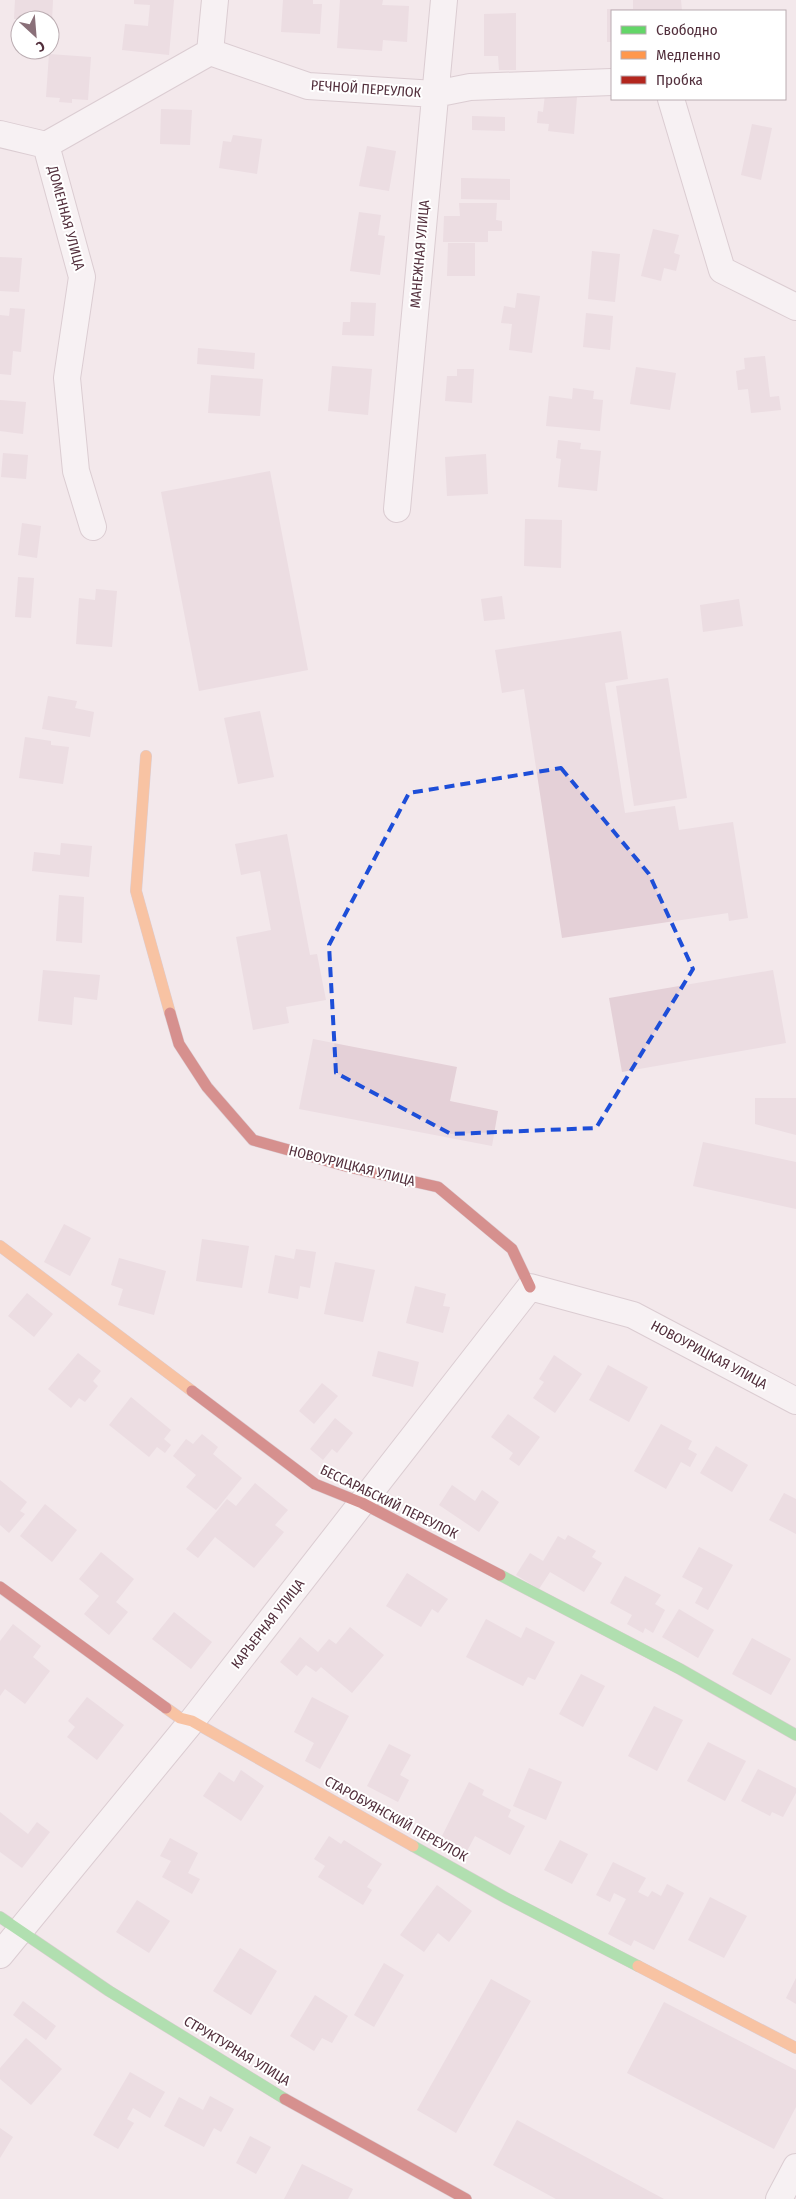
<svg xmlns="http://www.w3.org/2000/svg" width="796" height="2199" viewBox="0 0 796 2199" font-family="'Fira Sans Condensed',sans-serif">
	<style>
		.building { fill: #e4d0d7 }
		.lines { fill: none; stroke-linecap: round; stroke-linejoin: round }
		.street-casing { stroke: #bfacb3; stroke-width: 28 }
		.fast-casing { stroke: #bfacb3; stroke-width: 12 }
		.slow-casing { stroke: #bfacb3; stroke-width: 12 }
		.jam-casing { stroke: #bfacb3; stroke-width: 12 }
		.street { stroke: #fdfcfc; stroke-width: 26 }
		.fast { stroke: #63d668; stroke-width: 11 }
		.slow { stroke: #ff974d; stroke-width: 11 }
		.jam { stroke: #b3261e; stroke-width: 11 }
		.marked { fill: none; stroke: #1d4ed8; stroke-width: 4; stroke-dasharray: 10 6; stroke-linejoin: round }
		.labels { text-anchor: middle; dominant-baseline: central; stroke-width: 4; stroke-linejoin: round; paint-order: stroke }
		.street-label { font-size: 14px; fill: #522f3c; stroke: #fff }
	</style>
	<rect width="100%" height="100%" fill="#f3e8eb"/>
	<path class="building" d="M15,0H53L52,21L14,19Z
		M134,0H174L169,55L122,50L125,24L148,26L150,5L134,4Z
		M283,0H313V4H322L320,34L281,32Z
		M340,0H383L382,5L409,6L407,42L383,40L382,51L337,48Z
		M633,0H681L682,11H612V42H607V9H633Z
		M516,13V70H499L498,56H484V14Z
		M49,54L91,57L88,100L72,99V103L59,102L60,98L46,97Z
		M545,94L577,97L574,134L548,131L549,124L537,123L538,111L543,112Z
		M161,109L192,110L190,145L160,144Z
		M472,116L505,117V131L472,130Z
		M752,124L772,128L761,180L741,175Z
		M233,135L262,139L257,174L219,168L223,141L231,142Z
		M367,146L396,151L389,191L359,186Z
		M461,178L510,179V200L461,199Z
		M459,203H497L496,220L502,221V231H488V242H443L444,216H460Z
		M359,212L381,215L378,235L385,236L380,275L350,271Z
		M653,229L679,235L674,253L680,255L676,271L664,268L661,281L641,276Z
		M448,243H475V276H447Z
		M592,251L620,254L615,302L588,299Z
		M0,257L22,258L19,292L0,291Z
		M517,293L540,296L532,353L509,350L512,324L501,323L504,306L515,308Z
		M351,302L376,303L374,336L342,335L343,322H350Z
		M10,308L25,309L21,352L13,351L11,375L0,374V315L9,316Z
		M586,313L613,316L610,350L583,347Z
		M198,348L255,353L254,369L197,364Z
		M765,356L770,397L779,396L781,410L751,413L748,389L738,390L736,371L745,369L744,358Z
		M332,366L372,369L368,415L328,411Z
		M636,367L676,373L670,410L630,404Z
		M457,369H474L472,403L445,401L447,376H457Z
		M211,375L263,379L260,416L208,413Z
		M573,388L594,391L593,399L603,400L600,431L546,426L549,396L572,399Z
		M0,400L26,402L23,434L0,431Z
		M558,440L581,443L580,449L601,451L597,491L558,487L561,459L556,458Z
		M3,453L28,455L26,479L1,477Z
		M486,454L488,494L447,496L445,457Z
		M270,471L308,670L199,691L161,492Z
		M525,519L562,520L561,568L524,566Z
		M22,523L41,526L37,558L18,555Z
		M18,577L34,578L31,618L15,617Z
		M96,589L117,591L112,647L76,644L79,598L95,600Z
		M502,596L505,619L484,621L481,599Z
		M739,599L743,626L703,632L700,605Z
		M621,631L628,679L605,683L625,813L675,806L679,830L733,822L748,918L729,921L728,913L562,938L524,689L502,693L495,650Z
		M668,678L687,798L634,806L616,686Z
		M48,696L77,701L75,708L94,712L90,737L42,729Z
		M260,711L274,777L238,784L224,718Z
		M25,737L51,741V745L69,747L63,784L19,778Z
		M287,834L310,955L317,954L326,1000L286,1007L289,1023L253,1030L236,937L271,930L260,871L241,875L235,844Z
		M61,843L92,846L89,877L32,871L34,852L60,855Z
		M59,895L84,897L82,943L56,941Z
		M43,970L100,975L97,1000L74,997L72,1025L38,1021Z
		M773,970L786,1043L622,1072L609,998Z
		M313,1039L457,1067L450,1101L498,1111L492,1146L299,1109Z
		M755,1098H796V1135L755,1124Z
		M703,1142L796,1162V1209L693,1186Z
		M64,1224L91,1238L70,1276L44,1262Z
		M202,1239L249,1246L242,1288L196,1281Z
		M296,1249L316,1252L310,1288L300,1286L298,1299L268,1293L275,1255L294,1259Z
		M119,1258L166,1271L154,1315L118,1305L123,1289L111,1285Z
		M335,1262L375,1270L363,1322L324,1314Z
		M415,1286L446,1294L443,1306L450,1307L443,1333L406,1323Z
		M27,1293L53,1314L34,1337L8,1316Z
		M378,1351L419,1362L413,1387L372,1376Z
		M78,1353L101,1371L93,1381L98,1386L85,1402L79,1398L71,1408L48,1389Z
		M554,1355L582,1374L555,1413L533,1398L544,1382L539,1379Z
		M608,1365L648,1387L629,1422L589,1400Z
		M322,1383L338,1396L314,1424L299,1411Z
		M131,1397L171,1430L164,1439L171,1445L165,1453L157,1447L149,1457L109,1425Z
		M508,1414L540,1437L519,1466L509,1459L513,1453L491,1437Z
		M335,1418L353,1433L337,1453L332,1449L323,1460L310,1449Z
		M661,1424L692,1441L688,1449L697,1454L690,1467L681,1462L666,1489L634,1471Z
		M202,1434L218,1447L213,1454L242,1478L216,1510L186,1487L196,1475L173,1456L186,1439L193,1444Z
		M716,1446L748,1465L732,1492L700,1473Z
		M0,1480L27,1502L20,1511L25,1514L9,1533L0,1525Z
		M255,1483L288,1510L275,1525L284,1532L254,1568L215,1537L198,1558L186,1549L227,1499L236,1506Z
		M452,1485L475,1501L482,1490L499,1502L479,1532L439,1505Z
		M784,1493L796,1499V1534L769,1520Z
		M45,1504L77,1530L52,1562L20,1536Z
		M568,1535L596,1551L592,1557L602,1563L584,1592L550,1572L539,1589L516,1575L530,1553L543,1561L558,1536L565,1540Z
		M699,1547L733,1565L708,1610L695,1603L703,1588L682,1577Z
		M101,1552L134,1579L116,1602L128,1612L109,1635L84,1614L99,1596L79,1579Z
		M407,1573L448,1599L438,1613L432,1609L421,1627L386,1606Z
		M625,1576L661,1595L655,1604L665,1610L653,1633L645,1628L643,1633L627,1624L632,1615L610,1603Z
		M679,1609L714,1630L698,1658L662,1637Z
		M174,1612L212,1642L191,1669L152,1639Z
		M486,1619L521,1638L526,1627L555,1642L535,1680L528,1677L523,1686L466,1657Z
		M13,1624L41,1646L33,1657L50,1671L25,1704L5,1689L0,1696V1641Z
		M350,1627L384,1655L352,1693L321,1667L316,1672L306,1665L297,1676L280,1662L300,1637L318,1652L329,1639L336,1644Z
		M752,1638L791,1659L771,1695L732,1674Z
		M581,1674L605,1686L583,1727L559,1714Z
		M87,1697L124,1725L97,1760L67,1737L75,1727L68,1721Z
		M312,1697L349,1716L320,1769L305,1761L314,1743L294,1732Z
		M654,1706L683,1720L657,1771L628,1756Z
		M708,1742L746,1761L725,1801L687,1781Z
		M389,1744L411,1755L400,1775L409,1780L398,1802L367,1786Z
		M529,1768L562,1782L546,1820L513,1806Z
		M758,1769L796,1788V1793L783,1817L772,1812L770,1816L741,1801Z
		M241,1770L264,1786L241,1821L203,1796L219,1772L234,1782Z
		M469,1782L484,1790L482,1795L511,1810L508,1817L525,1826L510,1855L475,1836L466,1853L440,1840Z
		M0,1812L28,1834L37,1822L50,1832L22,1868L0,1852Z
		M329,1836L341,1844L344,1840L382,1864L367,1887L372,1890L363,1905L318,1877L325,1866L314,1859Z
		M170,1838L198,1853L188,1873L200,1879L192,1894L162,1877L171,1861L160,1856Z
		M560,1840L588,1854L572,1884L544,1870Z
		M613,1862L646,1878L638,1892L648,1897L652,1891L661,1896L667,1884L684,1893L654,1950L634,1940L631,1946L608,1934L626,1899L614,1893L610,1902L596,1895Z
		M437,1885L472,1911L449,1942L438,1933L424,1952L400,1935Z
		M710,1897L747,1916L724,1958L688,1940Z
		M137,1900L170,1921L149,1953L116,1932Z
		M240,1948L277,1971L251,2015L213,1991Z
		M384,1963L404,1975L374,2027L354,2015Z
		M796,1978V2004L786,1998Z
		M491,1979L531,2001L456,2133L417,2110Z
		M315,1995L348,2016L332,2043L322,2038L314,2051L290,2036Z
		M23,2001L56,2026L46,2040L13,2015Z
		M664,2002L796,2070V2107L774,2149L627,2073Z
		M26,2038L62,2069L31,2105L0,2079V2068Z
		M130,2072L165,2092L150,2118L133,2108L127,2119L134,2123L118,2149L93,2135Z
		M210,2096L234,2109L221,2132L214,2128L204,2147L164,2126L179,2097L203,2110Z
		M517,2120L664,2199H556L493,2165Z
		M0,2128L13,2137L0,2158Z
		M250,2136L271,2147L256,2174L236,2163Z
		M302,2164L353,2189L348,2199H284Z"/>
	<g class="lines">
		<defs>
			<path id="street" d="M210,52L215,0
				M671,99L722,270L796,307
				M0,134L46,145L210,52L308,86L435,94L470,87L612,82
				M46,145L82,277L67,378L76,471L93,527
				M397,509L444,0
				M0,1955L192,1721L530,1287L633,1315L796,1401
				M779,2199L796,2167"/>
			<path id="fast" d="M500,1575L680,1669L796,1735
				M413,1846L506,1898L638,1966
				M0,1917L109,1991L285,2099"/>
			<path id="slow" d="M146,756L136,891L170,1013
				M0,1246L192,1391
				M166,1708L180,1718L192,1721L413,1846
				M638,1966L796,2048"/>
			<path id="jam" d="M170,1013L179,1044L207,1087L253,1140L353,1168L438,1187L512,1249L530,1287
				M192,1391L315,1484L362,1503L500,1575
				M0,1587L166,1708
				M285,2099L466,2199"/>
		</defs>
		<use href="#street" class="street-casing"/>
		<use href="#fast" class="fast-casing"/>
		<use href="#slow" class="slow-casing"/>
		<use href="#jam" class="jam-casing"/>
		<use href="#street" class="street"/>
		<use href="#fast" class="fast"/>
		<use href="#slow" class="slow"/>
		<use href="#jam" class="jam"/>
	</g>
	<path d="M0 0H796V2199H0ZM561,768L649,874L693,969L596,1128L451,1134L336,1073L329,945L409,793Z" fill="#f3e8eb" fill-opacity=".55" fill-rule="evenodd"/>
	<path class="marked" d="M561,768L649,874L693,969L596,1128L451,1134L336,1073L329,945L409,793Z"/>
	<g class="labels">
		<g class="street-label">
			<text transform="translate(366 89) rotate(4)">РЕЧНОЙ ПЕРЕУЛОК</text>
			<text transform="translate(66 218) rotate(75)">ДОМЕННАЯ УЛИЦА</text>
			<text transform="translate(420 254) rotate(-85)">МАНЕЖНАЯ УЛИЦА</text>
			<text transform="translate(352 1166) rotate(14)">НОВОУРИЦКАЯ УЛИЦА</text>
			<text transform="translate(709 1355) rotate(28)">НОВОУРИЦКАЯ УЛИЦА</text>
			<text transform="translate(389 1502) rotate(26)">БЕССАРАБСКИЙ ПЕРЕУЛОК</text>
			<text transform="translate(268 1624) rotate(-52)">КАРЬЕРНАЯ УЛИЦА</text>
			<text transform="translate(396 1819) rotate(29)">СТАРОБУЯНСКИЙ ПЕРЕУЛОК</text>
			<text transform="translate(237 2051) rotate(31)">СТРУКТУРНАЯ УЛИЦА</text>
		</g>
	</g>
	<rect x="611" y="10" width="175" height="90" fill="#ffffff" stroke="#baacb1"/>
	<rect x="621" y="26" width="25" height="8" fill="#63d668" stroke="#baacb1"/>
	<text x="656" y="35" font-size="15" fill="#522f3c">Свободно</text>
	<rect x="621" y="51" width="25" height="8" fill="#ff974d" stroke="#baacb1"/>
	<text x="656" y="60" font-size="15" fill="#522f3c">Медленно</text>
	<rect x="621" y="76" width="25" height="8" fill="#b3261e" stroke="#baacb1"/>
	<text x="656" y="85" font-size="15" fill="#522f3c">Пробка</text>
	<g transform="translate(35 35) rotate(154)"><circle r="24" fill="#ffffff" stroke="#baacb1"/>
	<path d="M0-4L9 19L0 12L-9 19Z" fill="#8a7079"/>
	<text y="-8" font-size="14" font-weight="bold" text-anchor="middle" fill="#522f3c">С</text>
	</g>
</svg>
